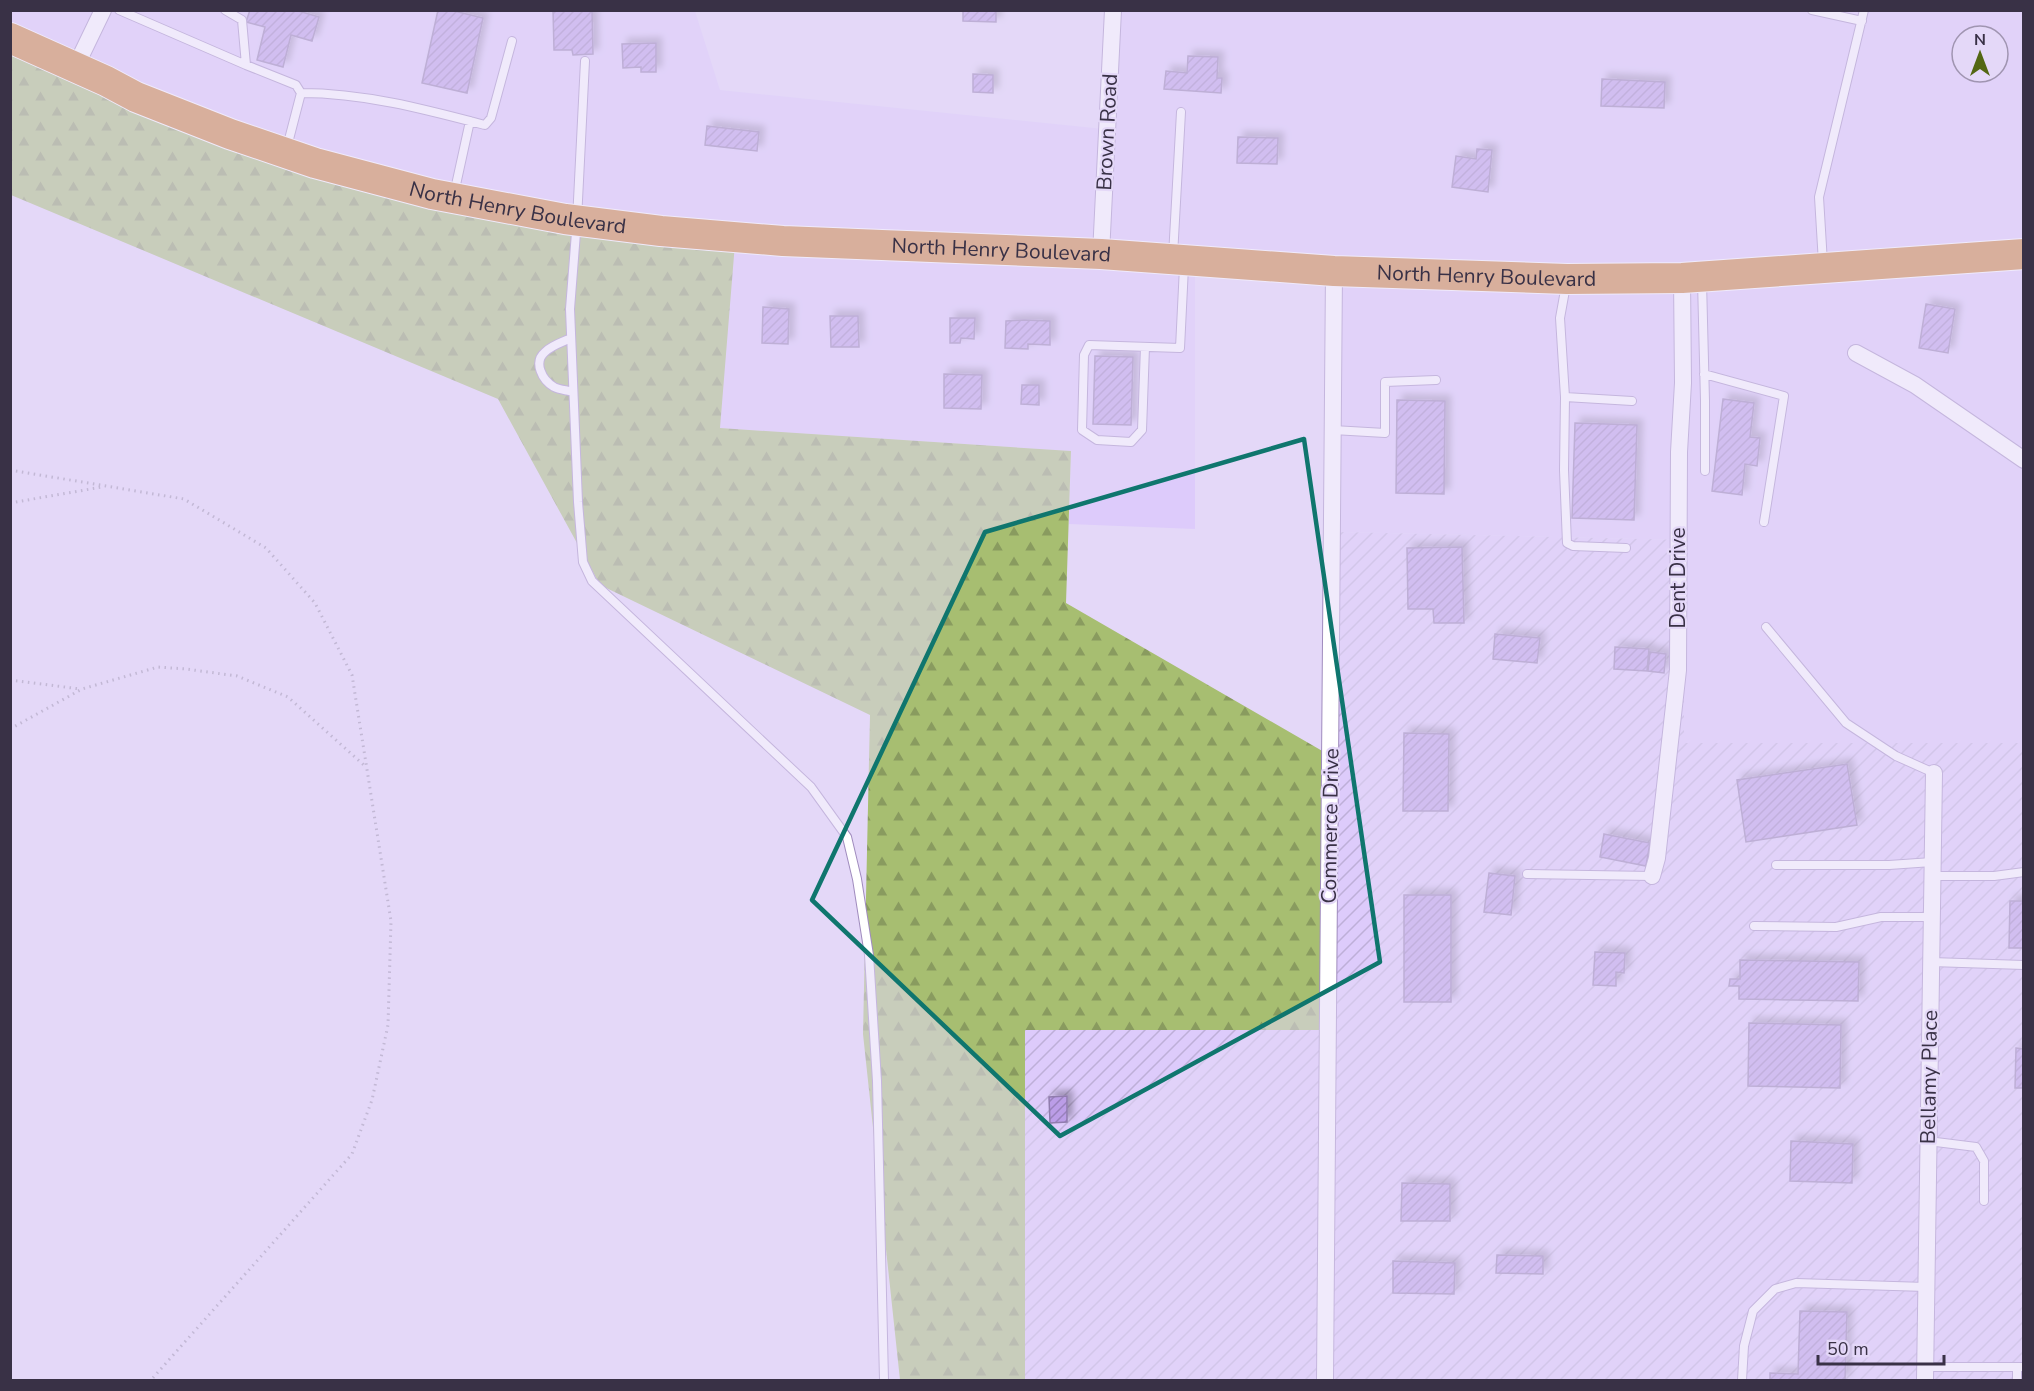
<svg xmlns="http://www.w3.org/2000/svg" width="2034" height="1391" viewBox="0 0 2034 1391" font-family="'Nunito Sans',sans-serif">
	<style>
		.built { fill: #ddcbfb; fill-rule: evenodd }
		.industrial { fill: url(#industrial-furrows) }
		.forest { fill: url(#forest-firs) }
		.building { fill: url(#building-hatch); stroke: #907cad; stroke-width: 1.5; filter: url(#shadow) }
		.lines { fill: none; stroke-linecap: round; stroke-linejoin: round }
		.lane-casing { stroke: #a08cbe; stroke-width: 10 }
		.street-casing { stroke: #a08cbe; stroke-width: 18 }
		.highway-casing { stroke: #fff; stroke-width: 32 }
		.path { stroke: #9b91ac; stroke-width: 3; stroke-dasharray: 1.5 4.5; stroke-linecap: butt }
		.lane { stroke: #fff; stroke-width: 8 }
		.street { stroke: #fff; stroke-width: 16 }
		.highway { stroke: #ca7d2d; stroke-width: 30 }
		.marked { fill: none; stroke: #0f766e; stroke-width: 4.5; stroke-linejoin: round }
		.labels { text-anchor: middle; dominant-baseline: central; stroke-width: 4.5; stroke-linejoin: round; paint-order: stroke }
		.street-label { font-size: 21px; fill: #393146; stroke: #e4d8f8 }
	</style>
	<defs>
		<pattern id="industrial-furrows" width="10" height="10" patternUnits="userSpaceOnUse" patternTransform="scale(1.5)"><rect width="10" height="10" fill="#ddcbfb"/><path d="M-1 1l2-2M0 10L10 0M9 11l2-2" fill="none" stroke="#beafd8"/></pattern>
		<pattern id="forest-firs" width="22" height="20" patternUnits="userSpaceOnUse" patternTransform="scale(1.5)"><rect width="22" height="20" fill="#a7be71"/><path d="M5 1l3.5 6h-7zM16 11l3.5 6h-7z" fill="#899b5f"/></pattern>
		<pattern id="building-hatch" width="6" height="6" patternUnits="userSpaceOnUse" patternTransform="scale(1.5)"><rect width="6" height="6" fill="#bb9de7"/><path d="M-1 1l2-2M0 6l6-6M5 7l2-2" fill="none" stroke="#9981bd"/></pattern>
		<filter id="shadow"><feDropShadow dx="5.5" dy="-5.5" stdDeviation="3" flood-color="#0004"/></filter>
	</defs>
	<rect width="100%" height="100%" fill="#e4d8f8"/>
	<path class="built" d="M10,11H695L720,90L1104,129L1105,11H2023V743H1684V540L1338,532L1333,271L1195,269V529L1069,524L1071,451L720,428L414,193L11,49ZM1962,36H1998V72H1962Z"/>
	<path class="industrial" d="M1338,532L1684,540V743H2023V1380H1025V1030L1322,1029Z"/>
	<path class="forest" d="M10,49L414,193L736,231L720,428L1071,451L1066,603L1331,756L1322,1030H1025V1380H900L863,1034L870,715L600,585L498,399L11,195Z"/>
	<path class="building" d="M250,10H295L319,17L312,41L291,35L283,67L257,60L265,27L246,22Z
		M438,10H450L483,18L467,93L422,83Z
		M553,10H592L593,54L573,55L572,50H554Z
		M963,10H996V22L963,21Z
		M656,43V72H641V67L623,68L622,44Z
		M1188,56L1218,57L1217,78H1222L1221,93L1164,89L1166,71L1187,73Z
		M973,74L993,75V93L973,92Z
		M1602,79L1665,82L1664,108L1601,106Z
		M707,126L759,132L757,151L705,145Z
		M1238,137L1278,138L1277,164L1237,163Z
		M1477,149L1492,150L1488,192L1452,187L1456,156L1476,159Z
		M1926,304L1955,309L1948,353L1919,348Z
		M763,307L789,309L788,344L762,343Z
		M830,316H858L859,347H831Z
		M950,318H975L974,339L961,338L960,343H950Z
		M1024,320L1050,321V345L1028,344V349L1005,348L1006,321Z
		M1095,356L1133,357L1131,425L1093,424Z
		M944,374L982,375L981,409L944,408Z
		M1022,385H1039V405L1021,404Z
		M1723,399L1754,403L1750,437L1760,438L1757,466L1745,464L1742,495L1712,491Z
		M1397,400L1445,401L1444,494L1396,493Z
		M1575,423L1637,425L1634,520L1572,518Z
		M1462,547L1464,623H1434L1433,609H1408L1407,548Z
		M1495,634L1540,638L1537,663L1493,659Z
		M1615,647L1649,649L1647,671L1614,669Z
		M1650,652L1666,654L1664,673L1648,671Z
		M1404,733L1449,734L1448,811H1403Z
		M1847,764L1857,825L1746,842L1737,780Z
		M1604,834L1650,843L1646,866L1600,857Z
		M1489,873L1515,876L1511,915L1484,912Z
		M1404,895H1451V1002H1404Z
		M2010,901H2024V948H2009Z
		M1595,952L1625,953L1624,973L1616,972V986L1593,985Z
		M1740,960L1859,962L1858,1001L1739,999V986H1729L1730,979H1740Z
		M1749,1023L1841,1025L1840,1088L1748,1086Z
		M2016,1048L2024,1049V1088H2015Z
		M1067,1096V1122L1050,1123L1049,1097Z
		M1791,1141L1853,1144L1852,1183L1790,1181Z
		M1402,1183L1450,1184V1221H1401Z
		M1497,1255L1543,1256V1274L1496,1273Z
		M1393,1261L1455,1263L1454,1294L1393,1293Z
		M1800,1311L1847,1312L1845,1380H1770V1373L1798,1374Z"/>
	<g class="lines">
		<defs>
			<path id="lane" d="M119,10L246,65L242,20L225,10
				M1812,10L1862,21
				M585,61L577,220L570,309L578,502L583,562L592,581L811,787L847,837L857,879L869,955L877,1081L884,1380
				M246,65L296,85L301,93L287,147
				M301,93C364,93 424,109 485,125L491,118L512,41
				M454,194L470,121
				M1173,256L1181,112
				M1823,263L1819,197L1864,10
				M1702,281L1705,401V471
				M1566,285L1560,318L1565,397L1632,401
				M571,338C563,342 552,345 545,352C533,362 542,380 554,387C560,390 567,390 573,392
				M1145,347L1142,430L1131,442L1097,440L1082,430L1084,355L1089,345L1180,348L1184,267
				M1704,374L1784,396L1764,522
				M1565,397L1564,470L1567,543L1573,546L1626,548
				M1333,430L1385,433V382L1436,380
				M1766,627L1846,723L1896,756L1934,773
				M1776,865H1889L1932,862
				M1527,874L1652,876
				M1932,876H1994L2024,872
				M1754,926L1836,927L1881,917H1932
				M1931,962L2024,965
				M1928,1141L1976,1147L1984,1161V1201
				M1925,1367H2024
				M2017,1367V1380
				M1742,1380L1744,1346L1753,1311L1775,1289L1796,1283L1926,1287"/>
			<path id="street" d="M75,68L103,10
				M1101,254L1113,10
				M1856,353L1915,385L2024,460
				M1652,876L1657,858L1678,670L1679,452L1683,383L1682,278
				M1325,1380L1334,271
				M1925,1380L1934,773"/>
			<g id="highway">
				<path id="s1" d="M10,38L106,81L136,97L230,134L315,163L432,194L565,219L661,231L783,241L1101,254L1334,271L1567,279L1682,278L2024,254"/>
			</g>
		</defs>
		<use href="#lane" class="lane-casing"/>
		<use href="#street" class="street-casing"/>
		<use href="#highway" class="highway-casing"/>
		<path class="path" d="M10,470L184,499L266,548L315,603L352,675L391,921L388,1025L372,1100L352,1154L151,1380
			M10,503L102,487
			M10,680L80,689
			M10,729L82,689L158,667L186,669L237,676L288,697L366,767"/>
		<use href="#lane" class="lane"/>
		<use href="#street" class="street"/>
		<use href="#highway" class="highway"/>
	</g>
	<path d="M0 0H2034V1391H0ZM1304,439L1380,962L1060,1136L812,900L985,532Z" fill="#e4d8f8" fill-opacity=".55" fill-rule="evenodd"/>
	<path class="marked" d="M1304,439L1380,962L1060,1136L812,900L985,532Z"/>
	<g class="labels">
		<g class="street-label">
			<text transform="translate(1107 132) rotate(-87)">Brown Road</text>
			<text stroke="none"><textPath href="#s1" startOffset="538">North Henry Boulevard</textPath></text>
			<text stroke="none"><textPath href="#s1" startOffset="1024">North Henry Boulevard</textPath></text>
			<text stroke="none"><textPath href="#s1" startOffset="1510">North Henry Boulevard</textPath></text>
			<text transform="translate(1678 578) rotate(-90)">Dent Drive</text>
			<text transform="translate(1330 826) rotate(-89)">Commerce Drive</text>
			<text transform="translate(1929 1077) rotate(-89)">Bellamy Place</text>
		</g>
	</g>
	<rect width="2034" height="1391" fill="none" stroke="#393146" stroke-width="24"/>
	<g transform="translate(1980 54)"><circle r="28" fill="#e4d8f8" stroke="#a095b1" stroke-width="1.5"/>
	<path d="M0-4.5L10 22L0 15L-10 22Z" fill="#536713"/>
	<text y="-9" font-size="16" font-weight="bold" text-anchor="middle" fill="#393146">N</text>
	</g>
	<path d="M1818 1355v9h126v-9" fill="none" stroke="#393146" stroke-width="3"/>
	<text x="1827" y="1355" font-size="18" fill="#393146" stroke="#e4d8f8" stroke-width="4.5" paint-order="stroke">50 m</text>
</svg>
